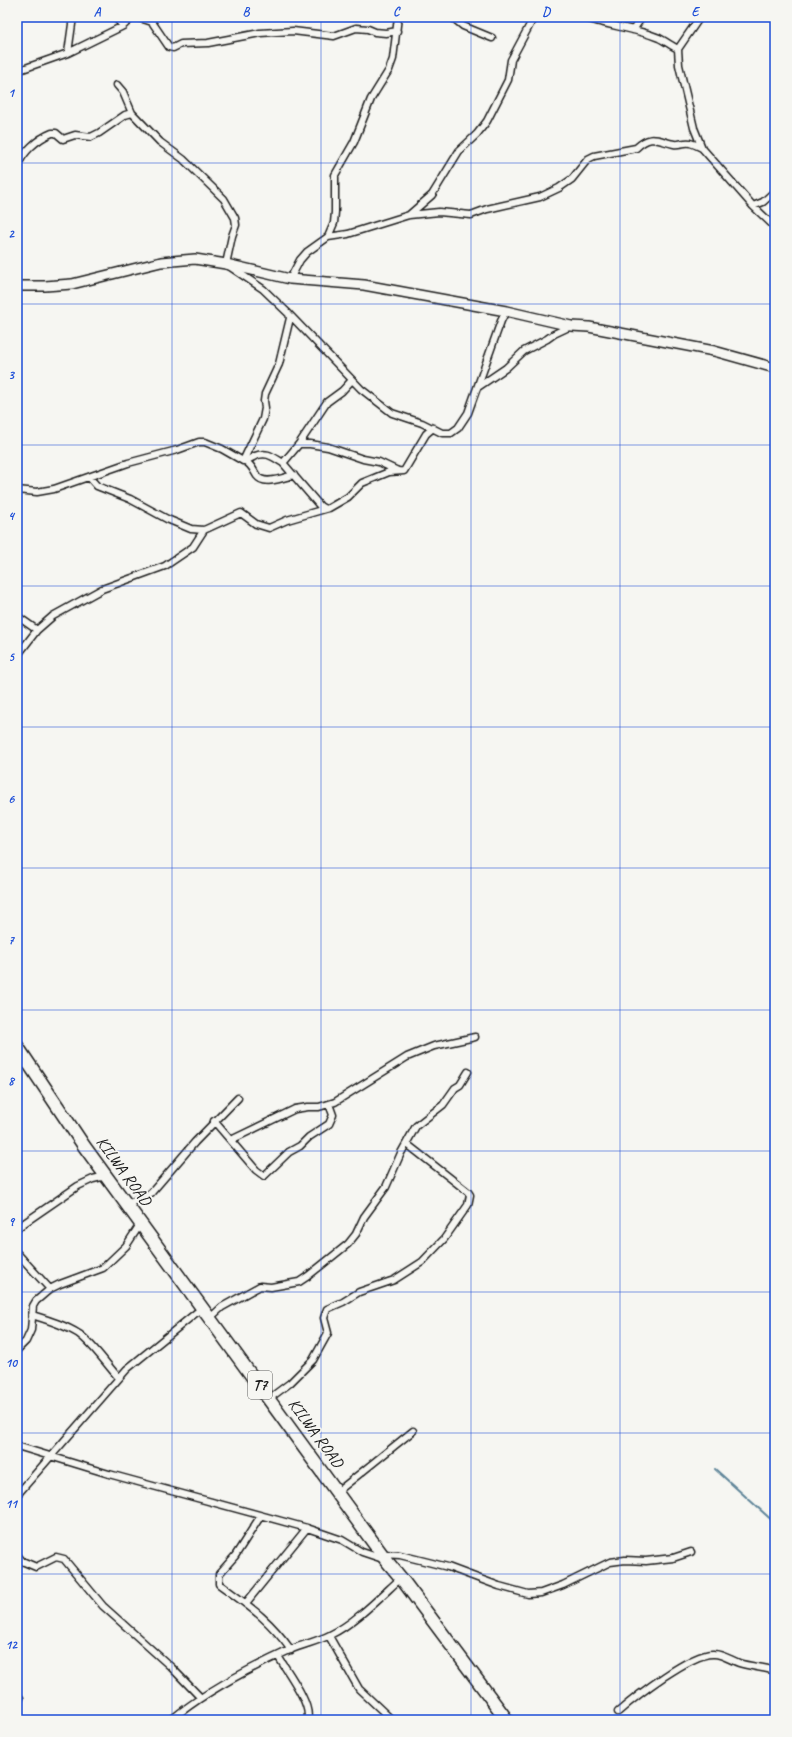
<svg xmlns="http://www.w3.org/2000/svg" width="792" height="1737" viewBox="0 0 792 1737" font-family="Caveat,sans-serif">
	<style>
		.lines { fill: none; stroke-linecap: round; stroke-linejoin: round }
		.stream { stroke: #5f8599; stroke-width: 2 }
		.street-casing { stroke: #1c1c1c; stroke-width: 9 }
		.secondary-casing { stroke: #1c1c1c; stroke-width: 12 }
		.highway-casing { stroke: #1c1c1c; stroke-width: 15 }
		.street { stroke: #f6f6f2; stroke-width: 6 }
		.secondary { stroke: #f6f6f2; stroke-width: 9 }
		.highway { stroke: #f6f6f2; stroke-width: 12 }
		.grid { fill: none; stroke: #1d4ed8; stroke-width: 1; stroke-opacity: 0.55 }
		.labels { text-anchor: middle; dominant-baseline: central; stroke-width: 3.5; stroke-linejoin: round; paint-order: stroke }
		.shield { fill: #f6f6f2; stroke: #5d5d5c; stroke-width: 1 }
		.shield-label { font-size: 16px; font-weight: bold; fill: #1c1c1c }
		.street-label { font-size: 17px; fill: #1c1c1c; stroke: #f6f6f2 }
		.neatline { fill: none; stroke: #1d4ed8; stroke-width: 1.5 }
		.grid-label { font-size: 13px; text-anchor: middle; font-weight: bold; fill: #1d4ed8 }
	</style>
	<rect width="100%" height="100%" fill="#f6f6f2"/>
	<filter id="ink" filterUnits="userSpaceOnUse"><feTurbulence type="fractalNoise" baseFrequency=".025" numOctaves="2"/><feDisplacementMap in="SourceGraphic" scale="8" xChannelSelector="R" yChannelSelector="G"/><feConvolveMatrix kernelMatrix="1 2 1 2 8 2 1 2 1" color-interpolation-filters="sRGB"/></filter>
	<g filter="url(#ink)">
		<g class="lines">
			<path class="stream" d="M715,1469L775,1523"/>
			<defs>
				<path id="street" d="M115,17L123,26
					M137,17L152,22L169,47L173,48L181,44L208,43L260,33L293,31L334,36L356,28L368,29L375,32L386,33L397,31
					M452,17L463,26L492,38
					M583,17C608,26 635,28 659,38C665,41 672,46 678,49
					M700,17L678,49L679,65L694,128L702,148L753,206L775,227
					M633,30L642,17
					M68,53L73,17
					M17,71L68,53L123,26L133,17
					M117,85L123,92L132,113L160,142L183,159L224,199L235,218L236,225L232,236L226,264L263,289L289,314L361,389L392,413L422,423L442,433H451L458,428L468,413L501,321L506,311
					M17,167C23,152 37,139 52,133H56L63,139L75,135L91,137L99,133L125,115L132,113
					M753,206L763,202L775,191
					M409,215L432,195L459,151L477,134L487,121L508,80L511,60L534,17
					M328,237L334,223L335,212V175L354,142L371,99L389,70L393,59L398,17
					M290,279L300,260L307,252L328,237L348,234L409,215L439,212L471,215L487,209L540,197L559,188L572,179L588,159L594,156L636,148C651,134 656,140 674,144C679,145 684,142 690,143C694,144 698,146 702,148
					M478,387L506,368L524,351L547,339L554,334L571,326
					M299,444L327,402L342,391L352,380
					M243,461L263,419L265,408L264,401L265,394L279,364L290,318L289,314
					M245,461C252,465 253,470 257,476C264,486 285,477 294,475
					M283,463L320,506L325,509L329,508L348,497L362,483L389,472L404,471L426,434L433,428
					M89,477L97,486L130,499L167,519L191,529L204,530L241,513L256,524L269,528L287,520L325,509
					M17,490L37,492L54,489L128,463L177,450L199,442H205L222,449L243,461C248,461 251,458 255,456C267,451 273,457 283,463L299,444H310L328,447L363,459L379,462L398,471
					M17,616L37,630
					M17,656L37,630L53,616L102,589L165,566L193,547L204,530
					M17,1068L27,1063
					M214,1121L256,1170L264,1176L289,1152L300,1146L309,1137L329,1124L333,1115L329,1104
					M231,1140L295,1109L308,1107H319L335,1102L407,1057L434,1046L475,1037
					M128,1204L151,1193L195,1142L238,1098
					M17,1228L78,1186L93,1179L106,1176
					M17,1253L50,1289
					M32,1315C48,1320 65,1325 79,1334C94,1345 106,1364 119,1378
					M210,1318L222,1307L260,1286L271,1287L299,1282L308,1276L348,1244L356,1234L364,1217L386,1187L401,1153L416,1126L443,1105L455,1088L460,1085L468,1072
					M17,1350L26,1341L31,1330L33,1306L36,1301L50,1289L60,1284L103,1268L126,1246L141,1223
					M270,1398L290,1383L313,1360L328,1333L324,1318L327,1309L343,1302L359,1292L394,1280L422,1262L444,1239L468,1205L470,1195L468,1192L407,1144
					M17,1446L109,1474L307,1528L342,1540L362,1552L383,1559
					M337,1492L413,1431
					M17,1495L127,1369L202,1308
					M260,1517L235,1556L219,1574V1584C249,1606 269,1619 291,1650
					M382,1554L400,1555L448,1567L499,1586L528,1594L541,1593L563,1585L610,1562L625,1560L646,1561L673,1558L691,1552
					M17,1555L22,1561L36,1567L56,1557L64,1559L103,1606L171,1667L200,1697
					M246,1603L307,1528
					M329,1636L359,1689L392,1720
					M278,1656C286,1670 313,1705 307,1720
					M17,1702L20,1698
					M618,1712C635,1697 692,1652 714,1654C722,1654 731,1660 739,1663C751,1667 764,1667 775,1671
					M171,1720C207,1690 250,1668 292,1649C305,1644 318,1641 330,1635C355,1623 380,1597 401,1578"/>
				<path id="secondary" d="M17,286H45L72,284L161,262L195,259L226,264L290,279L364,285L506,311L571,326L589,327L714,351L775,368"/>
				<path id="highway" d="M17,1046L84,1146L386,1560L401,1578L507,1720"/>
			</defs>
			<use href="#street" class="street-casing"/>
			<use href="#secondary" class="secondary-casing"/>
			<use href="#highway" class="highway-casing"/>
			<use href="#street" class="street"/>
			<use href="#secondary" class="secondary"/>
			<use href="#highway" class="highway"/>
		</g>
	</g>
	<path class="grid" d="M172,17V1720M321,17V1720M471,17V1720M620,17V1720M17,163H775M17,304H775M17,445H775M17,586H775M17,727H775M17,868H775M17,1010H775M17,1151H775M17,1292H775M17,1433H775M17,1574H775"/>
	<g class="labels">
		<rect class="shield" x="248" y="1371" width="24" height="28" rx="3"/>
		<g class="shield-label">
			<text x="260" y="1385">T7</text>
		</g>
		<g class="street-label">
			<text transform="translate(124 1171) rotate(54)">KILWA ROAD</text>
			<text transform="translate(316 1433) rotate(54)">KILWA ROAD</text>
		</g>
	</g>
	<rect width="792" height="1737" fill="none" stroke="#f6f6f2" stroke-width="44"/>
	<rect x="22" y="22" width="748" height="1693" class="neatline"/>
	<g class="grid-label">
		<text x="97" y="16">A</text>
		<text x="246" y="16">B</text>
		<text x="396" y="16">C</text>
		<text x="546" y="16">D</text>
		<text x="695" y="16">E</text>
		<text x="11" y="97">1</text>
		<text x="11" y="238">2</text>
		<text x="11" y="379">3</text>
		<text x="11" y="520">4</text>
		<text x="11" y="661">5</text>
		<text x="11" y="803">6</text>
		<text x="11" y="944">7</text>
		<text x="11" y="1085">8</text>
		<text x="11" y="1226">9</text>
		<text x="11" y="1367">10</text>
		<text x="11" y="1508">11</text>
		<text x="11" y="1649">12</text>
	</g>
</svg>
